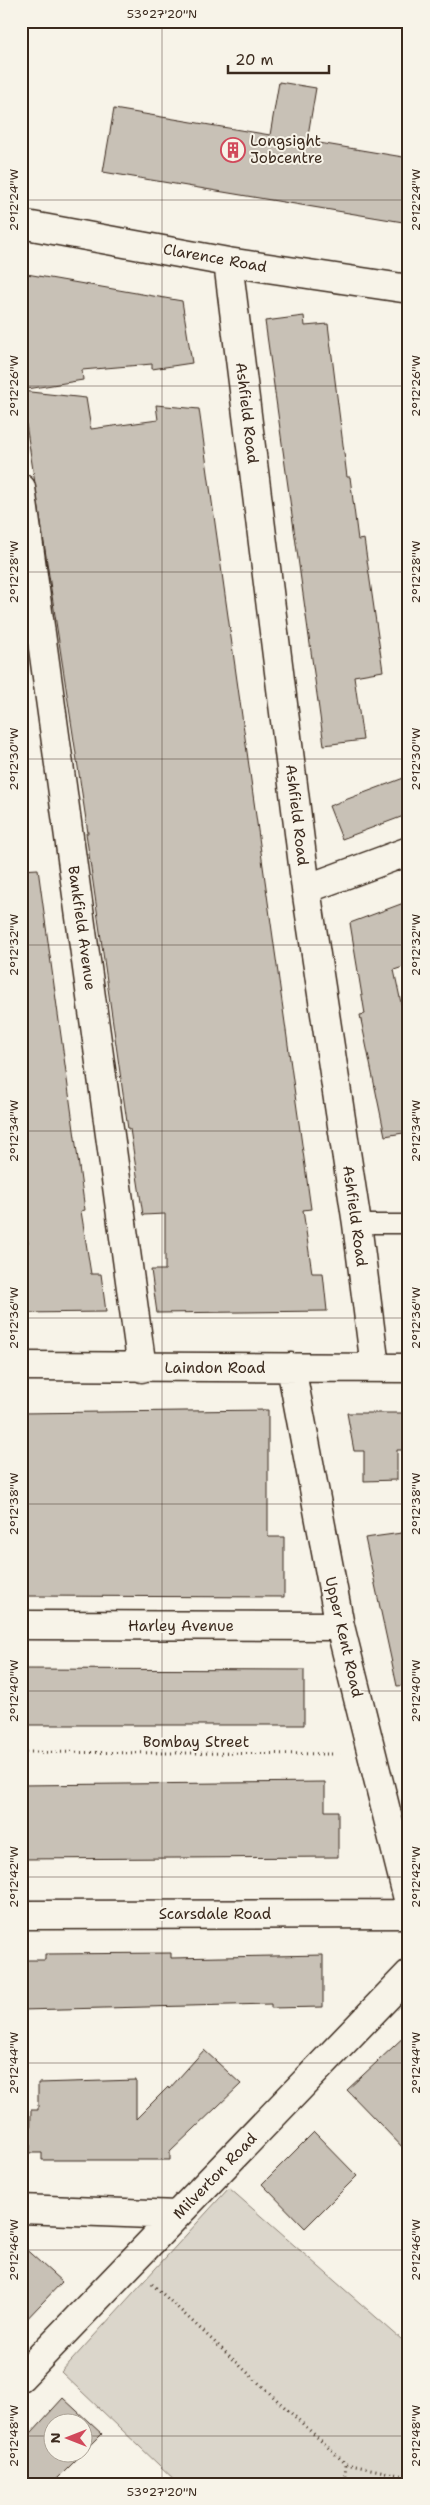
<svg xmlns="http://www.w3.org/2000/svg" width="430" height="2505" viewBox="0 0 430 2505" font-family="'Shantell Sans',sans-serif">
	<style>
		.green { fill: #dbd6cb; stroke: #8b8074 }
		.building { fill: #c8c1b6; stroke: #3b2a1e; fill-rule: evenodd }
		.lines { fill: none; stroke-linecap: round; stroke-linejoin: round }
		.service-casing { stroke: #3b2a1e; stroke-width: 21 }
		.minor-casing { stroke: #3b2a1e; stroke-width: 31 }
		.path { stroke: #3b2a1e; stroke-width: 3; stroke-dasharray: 1 4; stroke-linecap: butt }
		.service { stroke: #f7f3e8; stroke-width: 18 }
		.minor { stroke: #f7f3e8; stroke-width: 28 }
		.ticks { fill: none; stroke: #3b2a1e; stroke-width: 1; stroke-opacity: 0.45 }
		.labels { text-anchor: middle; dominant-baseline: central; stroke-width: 4; stroke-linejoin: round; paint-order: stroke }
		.poi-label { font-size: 15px; fill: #3b2a1e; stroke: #f7f3e8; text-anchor: start }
		.street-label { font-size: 15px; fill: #3b2a1e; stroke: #f7f3e8 }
		.neatline { fill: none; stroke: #3b2a1e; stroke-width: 2 }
		.ticks-label { font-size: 12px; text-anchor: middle; fill: #3b2a1e }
	</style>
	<rect width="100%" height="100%" fill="#f7f3e8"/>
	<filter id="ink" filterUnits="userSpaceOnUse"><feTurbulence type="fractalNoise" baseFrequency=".02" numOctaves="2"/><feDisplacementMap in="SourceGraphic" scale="10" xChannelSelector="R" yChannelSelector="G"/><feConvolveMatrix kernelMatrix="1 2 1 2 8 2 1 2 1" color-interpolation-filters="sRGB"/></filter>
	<g filter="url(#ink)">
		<path class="green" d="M229,2188L409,2346V2484H179L61,2372Z"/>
		<path class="building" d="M279,82L316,88L307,141L409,158V223L103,172L114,109L270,135Z
			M21,273L182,301L192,363L152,369V364L82,370L83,380L21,390Z
			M304,316L305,326L328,324L347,477H350L358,540L364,539L383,671L354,676L363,740L324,745L265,321Z
			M21,391L86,398L91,429L158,420L156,405L199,409L311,1209L303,1210L312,1273H323L327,1311L157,1313L151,1270H165V1214L143,1215L130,1129H128L86,833H88Z
			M409,776V814L342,839L329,806Z
			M38,869L85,1210L81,1211L91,1274H101L106,1312L21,1313V1243H28L21,1195V870Z
			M409,901V965L394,970L409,1040V1132L385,1136L360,1015L365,1014L350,923Z
			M268,1410V1537H284V1597L21,1596V1413Z
			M347,1413H409V1450H397V1480L364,1481V1451H354Z
			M409,1532V1685L397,1686L365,1538Z
			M21,1669L304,1670V1725H21Z
			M325,1782V1811H338V1857L21,1859V1785Z
			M171,1953V1958L323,1955V2007L271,2008V2004L21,2010V1960H45V1954Z
			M409,2032V2154L347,2090Z
			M204,2050L241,2084L170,2152V2160H42V2153H30L31,2110H38V2083L136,2080V2119L168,2087L169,2089Z
			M314,2132L357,2176L305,2228L262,2184Z
			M21,2245L62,2282L21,2325Z
			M63,2398L102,2434L52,2484H21V2444ZM52,2422H82V2452H52Z"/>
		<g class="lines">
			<defs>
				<path id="service" d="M357,1224H409"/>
				<path id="minor" d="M21,224L228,262L409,289
					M228,262L306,889L357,1224L375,1367
					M21,488L142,1368
					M306,889L409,851
					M21,1366L409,1368
					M291,1367L340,1626L409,1903
					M21,1625L340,1626
					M21,1915L409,1914
					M21,2209L177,2215
					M21,2377L409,1974"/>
			</defs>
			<use href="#service" class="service-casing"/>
			<use href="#minor" class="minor-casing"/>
			<path class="path" d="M21,1752L341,1754
				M152,2284L346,2464L344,2484
				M346,2464L409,2477"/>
			<use href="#service" class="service"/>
			<use href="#minor" class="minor"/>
		</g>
	</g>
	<path class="ticks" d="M162,21V2484M21,200H409M21,386H409M21,572H409M21,759H409M21,945H409M21,1131H409M21,1318H409M21,1504H409M21,1691H409M21,1877H409M21,2063H409M21,2250H409M21,2436H52M82,2436H409"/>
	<defs>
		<symbol id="building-ring" viewBox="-11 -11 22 22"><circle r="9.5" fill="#f7f3e8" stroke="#d1495b" stroke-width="1.5"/><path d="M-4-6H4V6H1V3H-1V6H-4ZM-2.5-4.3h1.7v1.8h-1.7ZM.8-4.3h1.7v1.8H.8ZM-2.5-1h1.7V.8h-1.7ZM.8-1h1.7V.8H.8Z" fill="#d1495b"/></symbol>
	</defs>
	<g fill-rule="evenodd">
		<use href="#building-ring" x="219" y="136" width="28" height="28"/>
	</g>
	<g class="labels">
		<g class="poi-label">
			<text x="250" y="141">Longsight<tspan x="250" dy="17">Jobcentre</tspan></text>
		</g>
		<g class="street-label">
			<text transform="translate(215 258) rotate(10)">Clarence Road</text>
			<text transform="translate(247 413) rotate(83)">Ashfield Road</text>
			<text transform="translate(297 815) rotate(83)">Ashfield Road</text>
			<text transform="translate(82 928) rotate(82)">Bankfield Avenue</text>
			<text transform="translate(355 1216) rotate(82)">Ashfield Road</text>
			<text x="215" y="1368">Laindon Road</text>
			<text x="181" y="1626">Harley Avenue</text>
			<text transform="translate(344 1637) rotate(77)">Upper Kent Road</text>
			<text x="196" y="1742">Bombay Street</text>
			<text x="215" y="1914">Scarsdale Road</text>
			<text transform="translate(215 2176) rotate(-46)">Milverton Road</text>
		</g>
	</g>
	<rect width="430" height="2505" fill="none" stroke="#f7f3e8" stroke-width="55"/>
	<g transform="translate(68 2438) rotate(270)"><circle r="24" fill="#f7f3e8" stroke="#aca397"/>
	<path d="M0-4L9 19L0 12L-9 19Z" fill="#d1495b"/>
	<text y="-8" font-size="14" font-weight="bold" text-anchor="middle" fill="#3b2a1e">N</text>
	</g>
	<path d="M228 65v8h101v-8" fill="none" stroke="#3b2a1e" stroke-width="2.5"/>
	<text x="235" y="65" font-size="15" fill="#3b2a1e" stroke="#f7f3e8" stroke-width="4" paint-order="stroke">20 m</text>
	<rect x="28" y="28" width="374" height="2450" class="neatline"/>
	<g class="ticks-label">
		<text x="162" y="18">53°27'20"N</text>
		<text transform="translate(416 200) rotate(-90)" y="4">2°12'24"W</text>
		<text transform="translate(14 200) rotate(-90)" y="4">2°12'24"W</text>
		<text transform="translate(416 386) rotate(-90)" y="4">2°12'26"W</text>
		<text transform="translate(14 386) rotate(-90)" y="4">2°12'26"W</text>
		<text transform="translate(416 572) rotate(-90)" y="4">2°12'28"W</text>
		<text transform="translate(14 572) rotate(-90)" y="4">2°12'28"W</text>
		<text transform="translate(14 759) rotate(-90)" y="4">2°12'30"W</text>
		<text transform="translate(416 759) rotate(-90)" y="4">2°12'30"W</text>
		<text transform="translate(416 945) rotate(-90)" y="4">2°12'32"W</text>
		<text transform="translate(14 945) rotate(-90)" y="4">2°12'32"W</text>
		<text transform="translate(14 1131) rotate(-90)" y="4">2°12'34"W</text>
		<text transform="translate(416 1131) rotate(-90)" y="4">2°12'34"W</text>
		<text transform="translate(14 1318) rotate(-90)" y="4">2°12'36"W</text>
		<text transform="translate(416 1318) rotate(-90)" y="4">2°12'36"W</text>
		<text transform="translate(14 1504) rotate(-90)" y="4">2°12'38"W</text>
		<text transform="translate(416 1504) rotate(-90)" y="4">2°12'38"W</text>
		<text transform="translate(14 1691) rotate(-90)" y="4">2°12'40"W</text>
		<text transform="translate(416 1691) rotate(-90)" y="4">2°12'40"W</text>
		<text transform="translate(416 1877) rotate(-90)" y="4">2°12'42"W</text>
		<text transform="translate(14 1877) rotate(-90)" y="4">2°12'42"W</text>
		<text transform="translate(14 2063) rotate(-90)" y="4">2°12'44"W</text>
		<text transform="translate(416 2063) rotate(-90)" y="4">2°12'44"W</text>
		<text transform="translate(14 2250) rotate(-90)" y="4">2°12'46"W</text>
		<text transform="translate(416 2250) rotate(-90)" y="4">2°12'46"W</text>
		<text transform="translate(416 2436) rotate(-90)" y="4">2°12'48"W</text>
		<text transform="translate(14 2436) rotate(-90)" y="4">2°12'48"W</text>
		<text x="162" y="2496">53°27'20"N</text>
	</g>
</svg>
